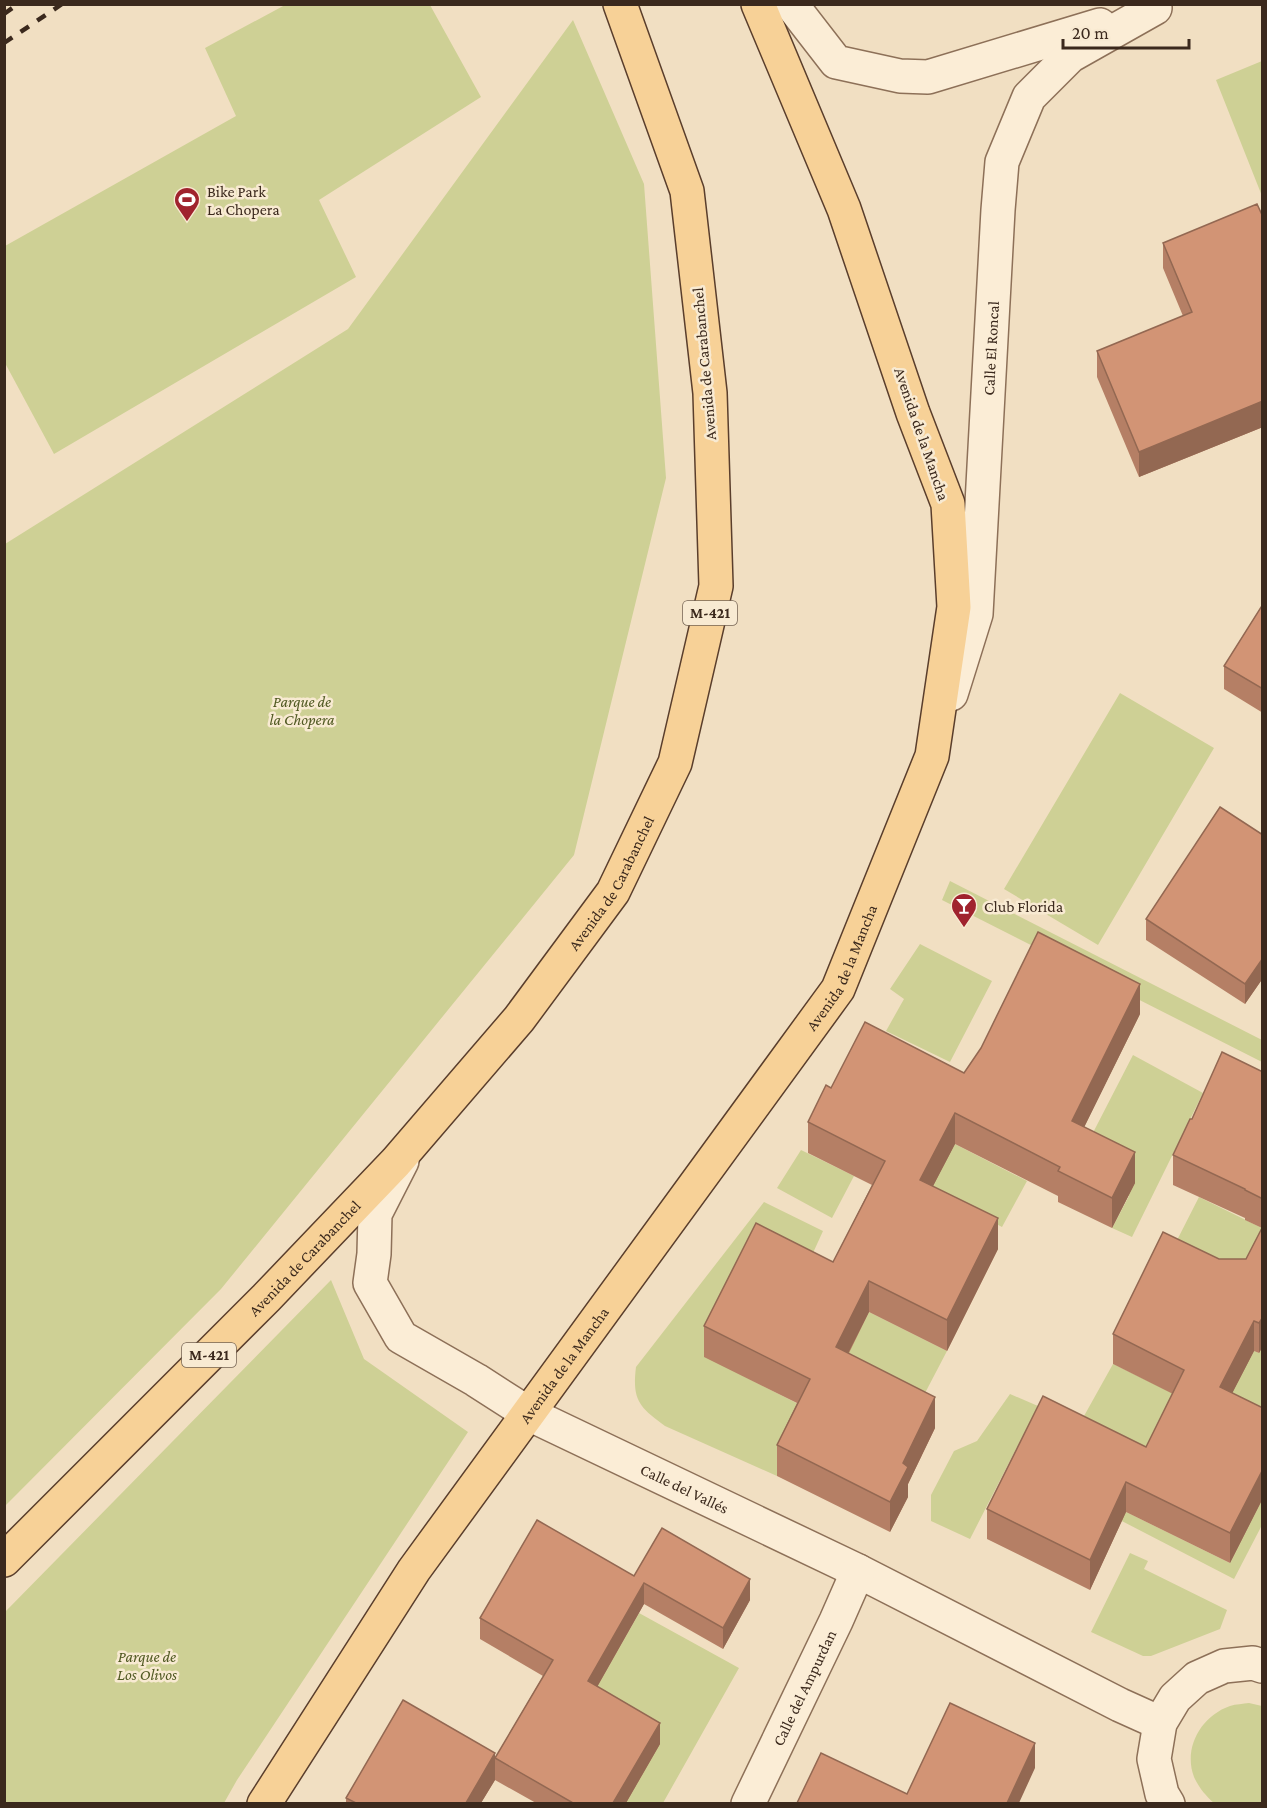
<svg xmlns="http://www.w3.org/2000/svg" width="1267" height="1808" viewBox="0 0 1267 1808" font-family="'Crimson Pro',serif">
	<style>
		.green { fill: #ced095 }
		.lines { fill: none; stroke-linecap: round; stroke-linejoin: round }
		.minor-casing { stroke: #8d7058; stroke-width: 36 }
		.tertiary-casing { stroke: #8d7058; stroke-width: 36 }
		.primary-casing { stroke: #5a3e2c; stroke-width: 36 }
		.minor { stroke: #fbedd6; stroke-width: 33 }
		.tertiary { stroke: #fbedd6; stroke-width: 33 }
		.primary { stroke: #f7d197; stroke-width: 33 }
		.rail { stroke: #3b291d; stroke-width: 4.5; stroke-dasharray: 10 10; stroke-linecap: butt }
		.wall { fill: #b57f65 }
		.shaded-wall { fill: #936852 }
		.building { fill: #d29475; stroke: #936852; stroke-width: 1.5 }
		.labels { text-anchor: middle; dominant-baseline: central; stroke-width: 5; stroke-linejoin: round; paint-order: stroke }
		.shield { fill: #f8ead2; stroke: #746353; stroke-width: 1.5 }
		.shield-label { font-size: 15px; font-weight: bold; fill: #3b291d }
		.poi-label { font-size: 16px; fill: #3b291d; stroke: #f8ead2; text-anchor: start }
		.street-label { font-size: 16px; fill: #3b291d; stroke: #f8ead2 }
		.park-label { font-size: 16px; font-style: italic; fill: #505922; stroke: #f8ead2 }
	</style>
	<rect width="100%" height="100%" fill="#f1dfc2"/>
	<path class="green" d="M285,5H430L481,97L319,200L356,277L54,454L5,363V246L236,116L205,48Z
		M573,20L644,184L666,478L574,855L221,1289L5,1506V544L348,329Z
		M1262,61V196L1216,80Z
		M1120,693L1214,748L1098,945L1004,889Z
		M950,881L1262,1040V1062L942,900Z
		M920,944L992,981L950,1062L886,1031L904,999L890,989Z
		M1133,1055L1203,1093L1132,1237L1112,1228L1129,1196L1081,1156Z
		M949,1141L1027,1181L1002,1227L931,1189Z
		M801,1150L854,1176L832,1218L777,1188Z
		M1199,1197L1262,1228L1247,1286L1172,1250Z
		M764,1202L823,1231L802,1277L704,1356L816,1413L777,1476L665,1426C639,1407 632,1400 636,1367Z
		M331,1280L364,1359L468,1432L237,1780L224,1803H5V1612Z
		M869,1312L947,1351L913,1416L838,1360L851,1347Z
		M1262,1346V1438L1220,1417L1252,1350L1259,1353Z
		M1113,1364L1185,1399L1157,1453L1084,1416Z
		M1010,1394L1038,1406L970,1539L931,1521V1495L954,1451L977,1441Z
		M1262,1499V1525L1234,1579L1116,1518L1120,1509L1230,1563Z
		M1130,1553L1148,1561L1144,1569L1227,1610L1220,1629L1151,1656H1143L1091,1632Z
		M639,1613L739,1668L663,1803H626L571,1732Z
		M1249,1703L1262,1706V1803H1214C1206,1796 1199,1788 1194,1777C1183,1748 1201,1716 1230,1706C1236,1704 1243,1704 1249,1703Z"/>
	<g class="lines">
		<defs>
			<g id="minor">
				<path id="s1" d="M402,1161L375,1214L374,1254L370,1283L401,1337L476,1380L529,1414L858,1571L1120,1705L1160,1723"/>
				<path id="s2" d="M748,1804L836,1621L858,1571"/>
				<path d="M1168,1804L1162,1794L1154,1759L1160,1723L1175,1698L1197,1678L1224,1666L1253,1663L1262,1666"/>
			</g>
			<g id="tertiary">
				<path d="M791,4L836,62L900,76L928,77L1100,25"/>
				<path id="s3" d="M951,694L976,614L998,210L1002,162L1029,97L1070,56L1155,8"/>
			</g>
			<g id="primary">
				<path id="s4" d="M4,1560L266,1298L396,1162L519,1019L613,892L675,763L716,586L710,393L687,191L620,4"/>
				<path id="s5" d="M264,1804L414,1570L838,989L932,756L954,607L948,504L913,413L844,209L758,4"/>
			</g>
		</defs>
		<use href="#minor" class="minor-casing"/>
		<use href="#tertiary" class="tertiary-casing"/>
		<use href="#primary" class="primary-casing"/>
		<use href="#minor" class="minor"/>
		<use href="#tertiary" class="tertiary"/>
		<use href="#primary" class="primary"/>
		<path class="rail" d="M4,14L18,4
			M4,43L62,4"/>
	</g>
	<path class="wall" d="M1263,217V427L1139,477L1097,377V351L1183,316L1163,268V243Z
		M1263,604V713L1224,689V666Z
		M1263,835V978L1245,1004L1146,940V919Z
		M1140,1014L1084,1127L1135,1183L1112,1228L1058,1202V1196L955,1144L933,1186L998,1249L947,1351L869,1312L849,1353L935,1428L908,1484V1497L890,1532L777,1476V1445L797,1403L704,1357V1326L833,1262L872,1185L808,1153V1122L831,1088L964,1073L981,1048Z
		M1263,1072V1346L1259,1353L1254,1351L1232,1393L1263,1408V1498L1230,1563L1126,1512L1090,1590L987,1539V1509L1146,1447L1173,1394L1113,1364V1334L1219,1259H1246L1262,1228L1245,1220V1218L1173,1185V1155L1192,1119Z
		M634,1576L750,1600L723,1649L644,1604L597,1687L660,1744L626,1803H536L495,1780L481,1803H346V1798L495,1758L543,1676L480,1639V1618Z"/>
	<path class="shaded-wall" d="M1263,401V427L1139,477V452Z
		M1263,958V978L1245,1004V984Z
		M1140,984V1014L1072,1152V1121Z
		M955,1113V1144L920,1211V1180Z
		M1135,1152V1183L1112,1228V1198Z
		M998,1218V1249L947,1351V1320Z
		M869,1281V1312L836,1377V1347Z
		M1263,1317V1346L1259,1353V1323Z
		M1254,1321V1351L1220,1417V1387Z
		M935,1397V1428L908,1484V1497L890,1532V1502L903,1463Z
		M1263,1469V1498L1230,1563V1533Z
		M1126,1482V1512L1090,1590V1560Z
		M750,1579V1600L723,1649V1628Z
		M644,1583V1604L588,1703V1681Z
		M660,1723V1744L626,1803H613Z
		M1035,1743V1768L1019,1803H1007Z
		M495,1753V1780L481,1803H466Z"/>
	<path class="building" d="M1257,204L1263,217V401L1139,452L1097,351L1192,312L1163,243Z
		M1263,604V689L1224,666Z
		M1220,807L1263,835V958L1245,984L1146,919Z
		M1038,932L1140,984L1072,1121L1135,1152L1112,1198L1058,1171L1060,1167L955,1113L920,1180L998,1218L947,1320L869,1281L836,1347L935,1397L903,1463L908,1467L890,1502L777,1445L810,1379L704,1326L756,1223L833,1262L885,1161L808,1122L826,1085L831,1088L865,1022L964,1073L981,1048Z
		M1222,1052L1263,1072V1199L1245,1190V1189L1173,1155L1190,1119H1192Z
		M1263,1226V1317L1259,1323L1254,1321L1220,1387L1263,1408V1469L1230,1533L1126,1482L1090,1560L987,1509L1043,1396L1146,1447L1184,1370L1113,1334L1163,1232L1219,1259H1246Z
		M537,1520L634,1576L662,1528L750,1579L723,1628L644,1583L588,1681L660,1723L613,1803H573L495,1758L553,1660L480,1618Z
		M403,1700L495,1753L466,1803H356L346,1798Z
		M950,1703L1035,1743L1007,1803H797L821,1753L907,1794Z"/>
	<defs>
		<symbol id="stadium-pin" viewBox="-11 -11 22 30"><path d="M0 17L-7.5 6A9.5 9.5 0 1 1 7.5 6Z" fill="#a0232e" stroke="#f8ead2"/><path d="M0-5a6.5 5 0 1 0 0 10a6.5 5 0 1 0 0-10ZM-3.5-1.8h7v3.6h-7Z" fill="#fff"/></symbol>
		<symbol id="bar-pin" viewBox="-11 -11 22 30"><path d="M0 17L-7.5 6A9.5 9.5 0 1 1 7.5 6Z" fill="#a0232e" stroke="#f8ead2"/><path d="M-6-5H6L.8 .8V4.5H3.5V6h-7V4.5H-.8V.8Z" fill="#fff"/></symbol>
	</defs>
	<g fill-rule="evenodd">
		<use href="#stadium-pin" x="172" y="185" width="30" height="40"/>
		<use href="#bar-pin" x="949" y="891" width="30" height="40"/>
	</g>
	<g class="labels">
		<g class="shield">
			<rect x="683" y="601" width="54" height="24" rx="4.5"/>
			<rect x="182" y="1343" width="54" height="24" rx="4.5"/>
		</g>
		<g class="shield-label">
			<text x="710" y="613">M-421</text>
			<text x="209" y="1355">M-421</text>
		</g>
		<g class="poi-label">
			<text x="207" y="191">Bike Park<tspan x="207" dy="18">La Chopera</tspan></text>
			<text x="984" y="906">Club Florida</text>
		</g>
		<g class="street-label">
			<text stroke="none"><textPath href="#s3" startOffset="350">Calle El Roncal</textPath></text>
			<text transform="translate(704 364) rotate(-95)">Avenida de Carabanchel</text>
			<text transform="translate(922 434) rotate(71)">Avenida de la Mancha</text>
			<text stroke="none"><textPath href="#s4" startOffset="912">Avenida de Carabanchel</textPath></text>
			<text stroke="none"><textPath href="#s5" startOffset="1018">Avenida de la Mancha</textPath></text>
			<text stroke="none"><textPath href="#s4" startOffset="426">Avenida de Carabanchel</textPath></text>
			<text stroke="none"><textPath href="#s5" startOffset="532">Avenida de la Mancha</textPath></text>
			<text stroke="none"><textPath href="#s1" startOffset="513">Calle del Vallés</textPath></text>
			<text stroke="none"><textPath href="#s2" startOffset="129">Calle del Ampurdan</textPath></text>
		</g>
		<g class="park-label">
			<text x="302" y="701">Parque de<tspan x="302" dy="18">la Chopera</tspan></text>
			<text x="147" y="1656">Parque de<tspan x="147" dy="18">Los Olivos</tspan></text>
		</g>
	</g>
	<rect width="1267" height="1808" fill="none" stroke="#3b291d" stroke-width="12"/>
	<path d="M1063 39v9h126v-9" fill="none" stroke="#3b291d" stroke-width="3"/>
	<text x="1072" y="39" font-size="18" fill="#3b291d" stroke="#f8ead2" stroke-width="4.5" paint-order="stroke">20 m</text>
</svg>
